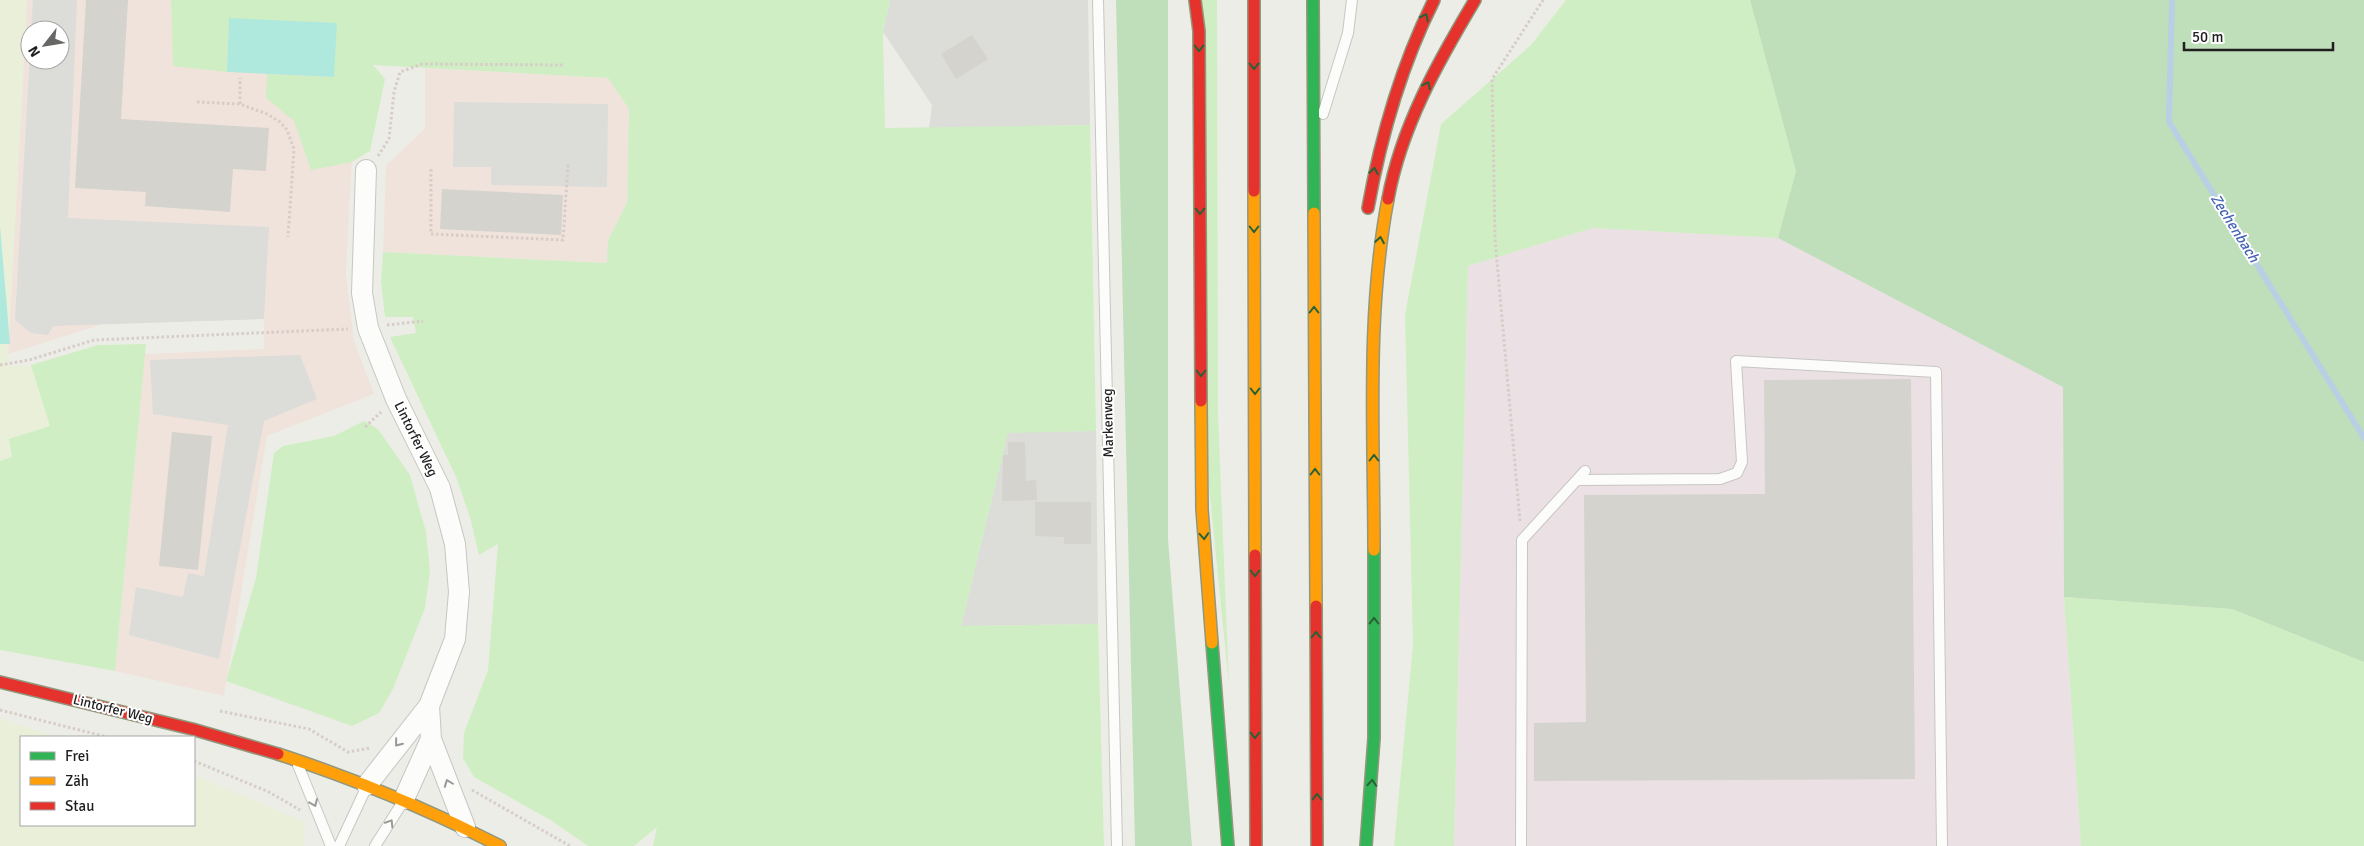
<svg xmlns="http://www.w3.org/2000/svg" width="2364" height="846" viewBox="0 0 2364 846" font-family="Signika,sans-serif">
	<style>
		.residential { fill: #dcdcd8 }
		.commercial { fill: #f0e3db; fill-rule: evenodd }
		.industrial { fill: #ebe0e4 }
		.farmland { fill: #e9efd9 }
		.grass { fill: #d0eec3 }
		.forest { fill: #bfdeba }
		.pitch { fill: #afe9dd }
		.parking { fill: #dcdcd9 }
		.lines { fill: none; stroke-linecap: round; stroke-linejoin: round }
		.stream { stroke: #b8d0e3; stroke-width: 6 }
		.building { fill: #d4d3ce }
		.lane-casing { stroke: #c6c6c3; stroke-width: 12 }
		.street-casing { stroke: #c6c6c3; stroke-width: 22 }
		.fast-casing { stroke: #91987e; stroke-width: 14 }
		.slow-casing { stroke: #91987e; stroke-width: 14 }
		.jam-casing { stroke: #91987e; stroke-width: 14 }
		.path { stroke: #d7ccc7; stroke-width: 3; stroke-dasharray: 2.5 2.5; stroke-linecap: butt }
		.lane { stroke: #fcfcfb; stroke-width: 10 }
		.street { stroke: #fcfcfb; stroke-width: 20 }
		.fast { stroke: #30b455; stroke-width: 11 }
		.slow { stroke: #ff9f0a; stroke-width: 11 }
		.jam { stroke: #e5322d; stroke-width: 11 }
		.oneway { stroke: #276237 }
		.oneway2 { stroke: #999998 }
		.labels { text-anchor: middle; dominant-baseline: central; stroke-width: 4; stroke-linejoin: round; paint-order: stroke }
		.street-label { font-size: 14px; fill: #1f1f1f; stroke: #fff }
		.water-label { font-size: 15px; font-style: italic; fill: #4463b5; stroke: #fff }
	</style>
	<rect width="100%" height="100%" fill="#edede7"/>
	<path class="residential" d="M890,0H1088L1090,125L929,128L932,105L883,32Z
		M1096,431L1098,624L961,626L1008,432Z"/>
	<path class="commercial" d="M27,0H360L346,274L354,341L374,394L267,436L224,696L115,671L145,354L264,349V319L103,324L8,354ZM30,30H60V60H30Z
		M425,68L608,78L629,109L627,203L608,240V263L383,252L386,165L425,129Z"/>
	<path class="industrial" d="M1593,228L1778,238L2063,387L2064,597L2081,846H1454L1468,266Z"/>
	<path class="farmland" d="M0,0H27L8,354L10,367L31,365L51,426L10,439L12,457L0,461Z
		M0,718L54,737H21V825H194V775L305,822L303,846H0Z"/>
	<path class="grass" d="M171,0H890L883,32L885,128L1090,125L1096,431L1008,433L961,626L1098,624L1104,846H653L657,827L634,846H588L552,821L474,777L463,758L464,733L488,670L498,544L479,555L470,517L456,477L390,337L416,333L413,317H385L381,281L383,252L607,263L608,240L627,203L629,109L608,78L373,65L385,79L370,151L352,162L311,170L294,121L266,98L267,74L334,77L229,18L227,72L173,66Z
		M1202,0H1217L1218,414L1229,685L1209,487Z
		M1566,0H1750L1796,171L1778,238L1593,228L1468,266L1454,846H1394L1413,645L1405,315L1441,124L1531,45Z
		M146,344L115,671L0,650V461L12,457L9,439L50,426L31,365L98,345Z
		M364,421L378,429L410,475L426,532L430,571L425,608L393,689L379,713L352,726L226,681L256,578L274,453L283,446L334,436Z
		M2064,597L2232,609L2364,662V846H2081Z"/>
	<path class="forest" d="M1116,0H1168V539L1192,846H1135Z
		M1750,0H2364V662L2232,609L2064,597L2063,387L1778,238L1796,171Z"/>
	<path class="pitch" d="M229,18L337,23L334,77L227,72Z
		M0,226L10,344H0Z"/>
	<path class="parking" d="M33,0H77L68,218L269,227L264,319L53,326L48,335L31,333L15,320L30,52V60H60V30H31Z
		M454,102L608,104L607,187L491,185V167H453Z
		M300,355L317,399L264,421L219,659L129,635L136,587L183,597L188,573L204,576L228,425L153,414L150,360Z"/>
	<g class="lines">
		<path class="stream" d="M2172,0L2169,122L2364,438"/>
	</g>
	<path class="building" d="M86,0H128L121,119L269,128L266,171L233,169L230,212L145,206L146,192L75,188Z
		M972,35L988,59L956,79L941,54Z
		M442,189L563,195L561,235L440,229Z
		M1911,379L1915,779L1534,781V723L1586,722L1584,495L1765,494L1764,380Z
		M172,432L212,436L198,570L159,566Z
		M1008,442H1025L1026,481L1036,480L1037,500L1002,501L1003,455H1008Z
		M1035,502H1091V544H1064V537L1035,536Z"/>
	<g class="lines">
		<defs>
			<path id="lane" d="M1098,0L1117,846
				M1323,114L1348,33L1352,0
				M1578,480L1720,479L1737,473L1742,462L1736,361L1936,372L1942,846
				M298,765L331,846
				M339,846L367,786
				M375,846L404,800
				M1521,846L1522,540L1585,471"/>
			<path id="street" d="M366,170L362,293L368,328L396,399L440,488L455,544L459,592L455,639L429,706L367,785
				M431,739L465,827
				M404,799L431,739L429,706"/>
			<path id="fast" d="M1313,0L1314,213
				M1212,643L1228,846
				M1366,846L1374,738V550"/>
			<path id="slow" d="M1254,191L1255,555
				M1314,213L1316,606
				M1201,401L1202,509L1212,643
				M1374,550C1374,433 1366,314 1388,199
				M278,754C355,779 428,809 500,846"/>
			<path id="jam" d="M1195,0L1199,31L1201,401
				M1254,0V191
				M1388,199C1401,127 1438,62 1475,0
				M1368,208C1381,135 1401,66 1434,0
				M1255,555L1256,846
				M1316,606L1317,846
				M0,682L192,729L278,754"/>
		</defs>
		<use href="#lane" class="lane-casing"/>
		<use href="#street" class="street-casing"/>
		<use href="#fast" class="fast-casing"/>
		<use href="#slow" class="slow-casing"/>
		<use href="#jam" class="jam-casing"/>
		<path class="path" d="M197,102L240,104L267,114L280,122L287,130L294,149L288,237
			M240,104V78
			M378,156L389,139L394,92L400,72L422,64L564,65
			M431,169V234L563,240L568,164
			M387,325L423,321
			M0,365L29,360L94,340L348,329
			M365,427L381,412
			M1520,521L1495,239L1492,79L1543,0
			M0,710L107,737
			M220,711L309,729L348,752L370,748
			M194,761L269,792L300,810
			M472,790L570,846"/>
		<use href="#lane" class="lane"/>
		<use href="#street" class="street"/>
		<use href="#fast" class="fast"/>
		<use href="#slow" class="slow"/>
		<use href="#jam" class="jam"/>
	</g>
	<defs><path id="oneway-chevron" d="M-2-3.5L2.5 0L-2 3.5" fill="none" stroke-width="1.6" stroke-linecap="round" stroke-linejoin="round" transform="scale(1.25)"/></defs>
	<g class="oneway">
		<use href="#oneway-chevron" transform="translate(1425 17) rotate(-63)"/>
		<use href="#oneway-chevron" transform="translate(1199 48) rotate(90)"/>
		<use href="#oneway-chevron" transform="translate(1254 66) rotate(90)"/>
		<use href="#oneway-chevron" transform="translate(1427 85) rotate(-64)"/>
		<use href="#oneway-chevron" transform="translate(1374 171) rotate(-80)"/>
		<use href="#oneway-chevron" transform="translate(1200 211) rotate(90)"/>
		<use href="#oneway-chevron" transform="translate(1254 229) rotate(90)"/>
		<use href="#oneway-chevron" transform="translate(1380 240) rotate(-81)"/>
		<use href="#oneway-chevron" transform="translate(1314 310) rotate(-90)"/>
		<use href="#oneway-chevron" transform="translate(1201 373) rotate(90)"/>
		<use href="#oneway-chevron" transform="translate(1255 391) rotate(90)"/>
		<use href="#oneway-chevron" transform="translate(1374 458) rotate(-90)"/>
		<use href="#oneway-chevron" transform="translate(1315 472) rotate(-90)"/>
		<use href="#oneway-chevron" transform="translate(1204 536) rotate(86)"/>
		<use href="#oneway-chevron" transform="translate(1255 573) rotate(90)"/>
		<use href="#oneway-chevron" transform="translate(1374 621) rotate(-90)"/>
		<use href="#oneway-chevron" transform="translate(1316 635) rotate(-90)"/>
		<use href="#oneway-chevron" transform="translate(1255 735) rotate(90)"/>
		<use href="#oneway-chevron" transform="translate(1372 783) rotate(-86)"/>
		<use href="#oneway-chevron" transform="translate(1317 797) rotate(-90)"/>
	</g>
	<g class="oneway2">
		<use href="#oneway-chevron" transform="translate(398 743) rotate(129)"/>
		<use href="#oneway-chevron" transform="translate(448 783) rotate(-111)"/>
		<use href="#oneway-chevron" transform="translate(314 803) rotate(67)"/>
		<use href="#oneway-chevron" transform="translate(390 823) rotate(-58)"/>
	</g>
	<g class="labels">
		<g class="street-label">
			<text transform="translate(1108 423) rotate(-91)">Markenweg</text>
			<text transform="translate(416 439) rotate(64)">Lintorfer Weg</text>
			<text transform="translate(113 709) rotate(14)">Lintorfer Weg</text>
		</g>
		<g class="water-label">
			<text transform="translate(2235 228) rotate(58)">Zechenbach</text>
		</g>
	</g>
	<rect x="20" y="736" width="175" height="90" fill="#ffffff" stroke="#a5a5a5"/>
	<rect x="30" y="752" width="25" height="8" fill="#30b455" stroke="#a5a5a5"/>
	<text x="65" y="761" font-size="15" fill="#1f1f1f">Frei</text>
	<rect x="30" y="777" width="25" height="8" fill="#ff9f0a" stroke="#a5a5a5"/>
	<text x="65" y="786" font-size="15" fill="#1f1f1f">Zäh</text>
	<rect x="30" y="802" width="25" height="8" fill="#e5322d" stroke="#a5a5a5"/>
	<text x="65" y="811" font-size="15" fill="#1f1f1f">Stau</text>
	<g transform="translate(45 45) rotate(239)"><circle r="24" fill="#ffffff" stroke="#a5a5a5"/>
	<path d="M0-4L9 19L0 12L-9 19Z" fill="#676765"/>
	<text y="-8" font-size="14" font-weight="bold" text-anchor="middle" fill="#1f1f1f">N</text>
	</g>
	<path d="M2184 42v8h149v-8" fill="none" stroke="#1f1f1f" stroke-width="2.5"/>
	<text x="2192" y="42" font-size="15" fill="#1f1f1f" stroke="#ffffff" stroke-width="4" paint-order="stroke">50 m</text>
</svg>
